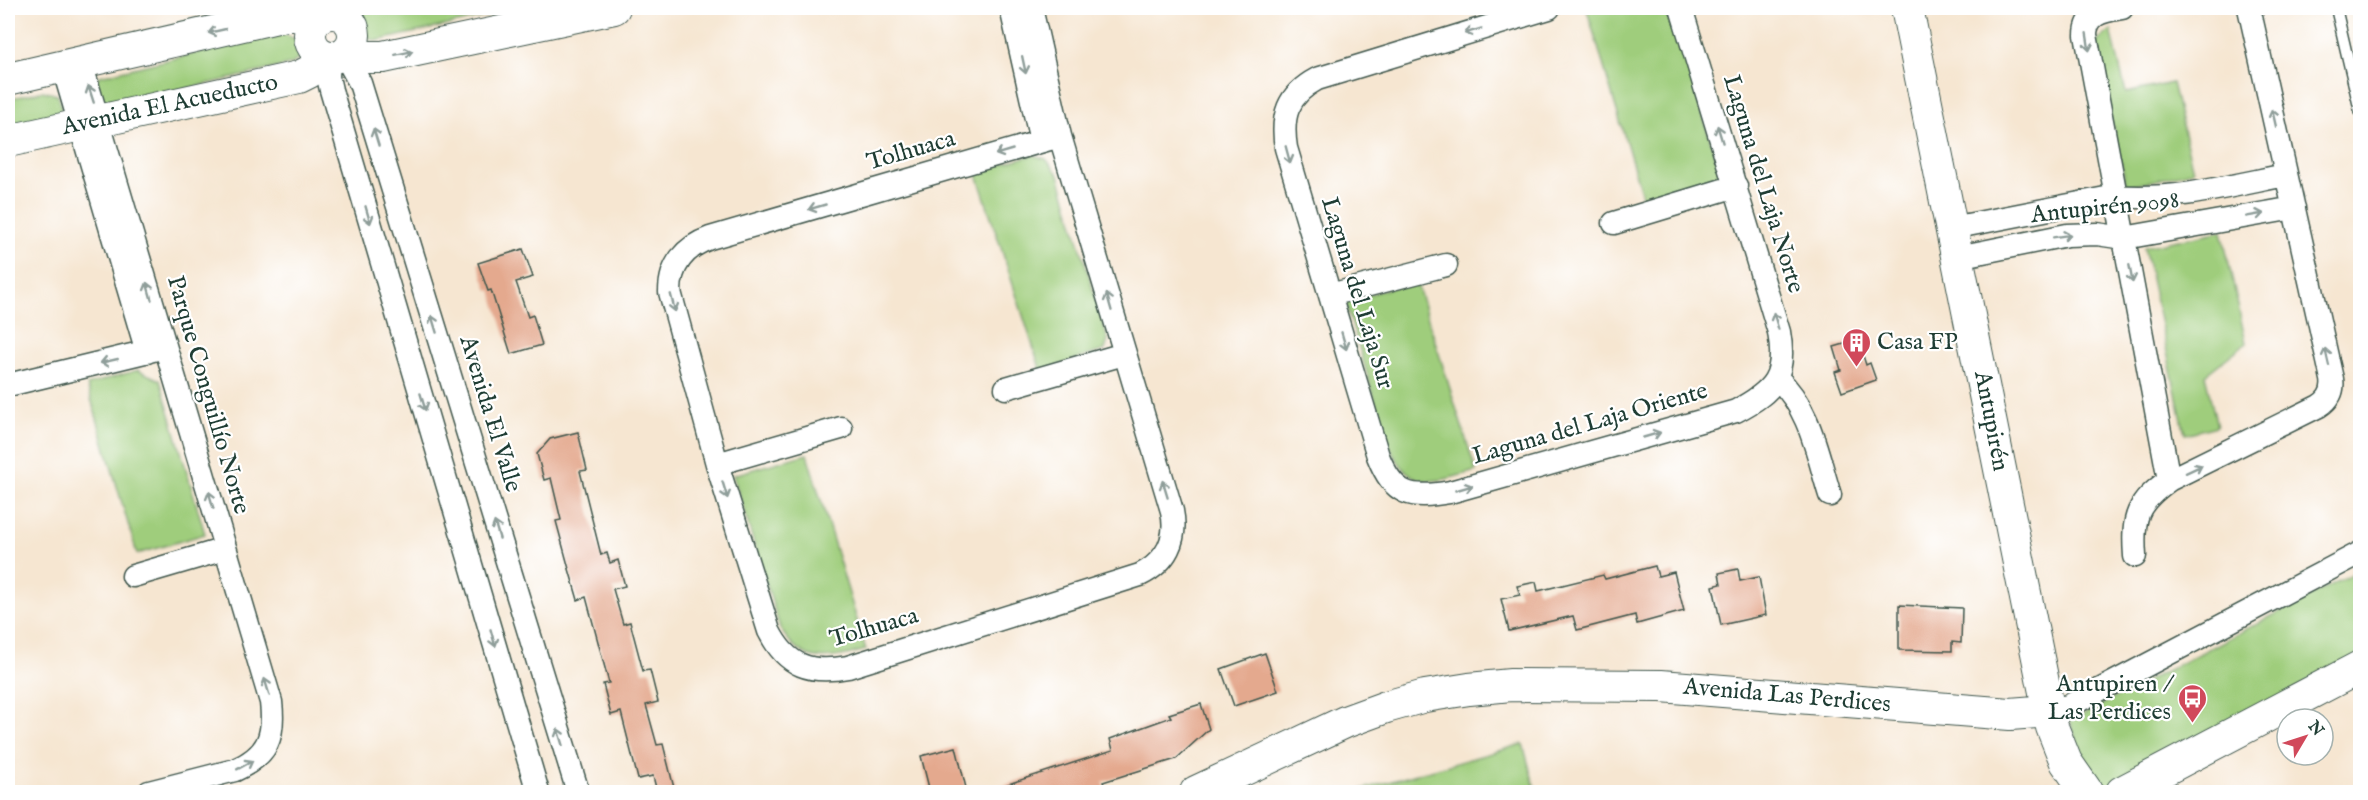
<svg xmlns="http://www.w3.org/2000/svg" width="2368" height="800" viewBox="0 0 2368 800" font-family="'IM FELL English',serif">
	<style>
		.green { fill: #9fcd7c; stroke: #5f8558; stroke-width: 1.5 }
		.building { fill: #e4a98e }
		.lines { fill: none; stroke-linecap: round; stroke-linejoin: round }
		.lane-casing { stroke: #3f564c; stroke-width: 13 }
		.street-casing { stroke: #3f564c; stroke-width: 25 }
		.secondary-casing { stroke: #3f564c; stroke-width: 34 }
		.lane { stroke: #fff; stroke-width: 10 }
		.street { stroke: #fff; stroke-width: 22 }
		.secondary { stroke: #fff; stroke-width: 32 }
		.oneway { stroke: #8f9e9a }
		.labels { text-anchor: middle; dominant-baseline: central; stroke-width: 4.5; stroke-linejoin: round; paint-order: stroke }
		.street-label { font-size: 24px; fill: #1f3d34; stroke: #fff }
		.poi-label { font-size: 24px; fill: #1f3d34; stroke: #fff; text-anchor: start }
	</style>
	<rect width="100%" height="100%" fill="#fff"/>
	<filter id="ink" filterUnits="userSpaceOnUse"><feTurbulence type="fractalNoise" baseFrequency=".0167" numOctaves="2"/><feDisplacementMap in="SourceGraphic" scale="12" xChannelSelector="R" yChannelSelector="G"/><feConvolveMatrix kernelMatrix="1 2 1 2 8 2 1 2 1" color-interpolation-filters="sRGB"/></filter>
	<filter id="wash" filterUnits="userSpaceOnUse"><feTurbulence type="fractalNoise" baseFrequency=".008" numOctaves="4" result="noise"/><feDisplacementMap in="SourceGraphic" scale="24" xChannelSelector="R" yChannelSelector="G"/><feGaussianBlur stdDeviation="1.35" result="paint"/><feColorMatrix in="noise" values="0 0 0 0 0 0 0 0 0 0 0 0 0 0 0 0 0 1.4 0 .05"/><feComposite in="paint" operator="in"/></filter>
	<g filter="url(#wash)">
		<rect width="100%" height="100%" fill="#f6e6d1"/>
		<path class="green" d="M378,8H525L376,41L361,35L356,19L363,11Z
			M1594,8H1671L1721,176L1720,182L1647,203L1643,199L1587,10Z
			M2111,30L2126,93L2172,83L2193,171L2127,187L2093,45Z
			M281,33L300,41L302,56L292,64L113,106L98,100L93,84L100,76Z
			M43,91L58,95L63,113L8,132V99Z
			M1033,155L1046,159L1059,175L1108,340L1105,350L1041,371L976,171Z
			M2222,231L2246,343L2205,375L2217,426L2185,434L2144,247Z
			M1416,281L1476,471C1429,484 1409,492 1387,440L1345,301Z
			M138,370L160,380L205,534L137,554L87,385Z
			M807,454L866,650C828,660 803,667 780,628L733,475Z
			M2360,570V655L2109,792H2103L2083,759L2070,721Z
			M1523,744L1536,792H1353Z"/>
		<g id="blocks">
			<path class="building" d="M523,249L533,277L516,282L528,317L533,315L542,345L511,354L491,290L488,291L478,263Z
				M1858,340L1866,365L1870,363L1876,380L1842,392L1835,372L1841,370L1834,347Z
				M578,432L587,470L580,471L601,555L607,553L610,563L618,560L625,586L613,589L623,624L630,622L643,671L650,670L658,702L646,705L657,745L663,744L675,792H657L653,776L638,779L621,712L611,715L603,684L609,683L586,597L578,600L569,569L556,521L561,520L551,478L544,480L537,454L550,439Z
				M1655,566L1658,576L1674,572L1684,611L1637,624L1635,615L1577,630L1573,616L1509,631L1501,599L1520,595L1517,586L1536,582L1538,591L1603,575L1605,579Z
				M1738,569L1740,581L1759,577L1766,615L1721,625L1713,586L1721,584L1719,573Z
				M1899,605L1962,608L1961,643L1952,642V651L1899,650Z
				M1265,653L1278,691L1234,706L1221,669Z
				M1201,704L1209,729L1176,759L1103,782L1107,792H994L993,789L1113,750L1110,739L1171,717L1169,714Z
				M956,747L967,792H930L921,756Z"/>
		</g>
	</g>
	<g filter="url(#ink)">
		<use href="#blocks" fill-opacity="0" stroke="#3f564c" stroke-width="1.5"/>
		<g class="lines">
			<defs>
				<path id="lane" d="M2336,8L2360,111"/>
				<path id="street" d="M1011,8L1041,141
					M1031,8L1060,136L1172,511C1178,540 1166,562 1140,575L848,667C811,674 787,667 769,631L717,464L670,292C670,265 685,247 710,238L1060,136
					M1549,8L1317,79C1287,95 1281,116 1286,148L1378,456C1394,496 1410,499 1450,492L1736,411C1774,391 1787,376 1779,332L1681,8
					M2122,8C2105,11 2086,13 2086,35L2169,480L2319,406C2329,400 2334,391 2332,379L2249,8
					M335,13L336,8
					M344,54L360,83L578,792
					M329,57L328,77L331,90L538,792
					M81,63L271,702C275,737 268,755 235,770L149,792
					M63,67L147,352
					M1614,223L1736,186
					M1952,228L2116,196C2174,201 2230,186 2286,175
					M1958,257L2067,235L2097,234L2124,238L2294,208
					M1330,295L1446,265
					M1777,378C1810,408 1817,454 1830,495
					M8,385L161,348
					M1006,388L1124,354
					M717,464L841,428
					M2135,556C2132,516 2137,503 2169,480
					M133,576L225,549
					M2049,711L2068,706L2088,696L2360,553"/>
				<path id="secondary" d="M1907,8L2052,727L2066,762L2087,792
					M310 35a22 22 0 1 1 44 0a22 22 0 1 1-44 0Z
					M346,53L365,57H383L614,8
					M8,79L286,15H295L315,21
					M8,141L299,77L309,72L327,57
					M1196,792L1345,722L1386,707L1425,696L1469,689L1511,685L1661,686L2010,714L2049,711
					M2122,792L2360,667"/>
			</defs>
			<use href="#lane" class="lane-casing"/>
			<use href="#street" class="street-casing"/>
			<use href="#secondary" class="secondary-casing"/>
			<use href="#lane" class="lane"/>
			<use href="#street" class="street"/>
			<use href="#secondary" class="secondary"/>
		</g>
		<defs><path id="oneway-shaft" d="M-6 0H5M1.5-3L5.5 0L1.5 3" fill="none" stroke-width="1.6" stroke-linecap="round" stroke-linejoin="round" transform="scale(1.5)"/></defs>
		<g class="oneway">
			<use href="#oneway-shaft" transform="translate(217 31) rotate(167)"/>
			<use href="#oneway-shaft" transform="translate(1473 31) rotate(163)"/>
			<use href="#oneway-shaft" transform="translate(2088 42) rotate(81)"/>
			<use href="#oneway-shaft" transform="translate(404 53) rotate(-12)"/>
			<use href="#oneway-shaft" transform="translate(1024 65) rotate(78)"/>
			<use href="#oneway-shaft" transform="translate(91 94) rotate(-108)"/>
			<use href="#oneway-shaft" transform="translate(2274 118) rotate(-103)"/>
			<use href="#oneway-shaft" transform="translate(1720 134) rotate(-107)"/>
			<use href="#oneway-shaft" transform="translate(376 137) rotate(-107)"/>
			<use href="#oneway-shaft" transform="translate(1004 152) rotate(164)"/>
			<use href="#oneway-shaft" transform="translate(1288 155) rotate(75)"/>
			<use href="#oneway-shaft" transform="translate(817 207) rotate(164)"/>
			<use href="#oneway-shaft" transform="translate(368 215) rotate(74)"/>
			<use href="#oneway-shaft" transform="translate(2255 215) rotate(-10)"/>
			<use href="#oneway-shaft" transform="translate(2062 236) rotate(-9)"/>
			<use href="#oneway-shaft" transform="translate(2131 274) rotate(79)"/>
			<use href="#oneway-shaft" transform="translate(149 291) rotate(-106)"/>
			<use href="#oneway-shaft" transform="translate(1109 302) rotate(-106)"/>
			<use href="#oneway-shaft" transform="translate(673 303) rotate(75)"/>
			<use href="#oneway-shaft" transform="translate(1776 321) rotate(-107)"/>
			<use href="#oneway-shaft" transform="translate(434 324) rotate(-107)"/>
			<use href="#oneway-shaft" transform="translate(1344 341) rotate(74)"/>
			<use href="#oneway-shaft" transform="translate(2327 357) rotate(-103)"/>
			<use href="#oneway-shaft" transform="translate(109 361) rotate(167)"/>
			<use href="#oneway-shaft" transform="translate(423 402) rotate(73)"/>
			<use href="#oneway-shaft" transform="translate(1652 435) rotate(-16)"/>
			<use href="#oneway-shaft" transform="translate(2194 469) rotate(-25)"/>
			<use href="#oneway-shaft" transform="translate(1464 488) rotate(-16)"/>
			<use href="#oneway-shaft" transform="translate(1165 489) rotate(-107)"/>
			<use href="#oneway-shaft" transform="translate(725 490) rotate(73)"/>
			<use href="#oneway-shaft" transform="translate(211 500) rotate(-106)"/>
			<use href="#oneway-shaft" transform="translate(497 530) rotate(-107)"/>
			<use href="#oneway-shaft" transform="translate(493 638) rotate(74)"/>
			<use href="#oneway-shaft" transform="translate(267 687) rotate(-107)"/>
			<use href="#oneway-shaft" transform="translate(560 737) rotate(-107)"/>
			<use href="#oneway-shaft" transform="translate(245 765) rotate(-29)"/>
		</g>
	</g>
	<defs>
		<symbol id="building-pin" viewBox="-11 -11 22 30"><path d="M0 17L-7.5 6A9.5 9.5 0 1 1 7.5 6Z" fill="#d1495b" stroke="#fff"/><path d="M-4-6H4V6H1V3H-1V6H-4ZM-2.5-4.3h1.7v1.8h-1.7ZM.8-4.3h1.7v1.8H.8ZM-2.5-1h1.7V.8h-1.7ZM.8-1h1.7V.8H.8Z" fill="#fff"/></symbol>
		<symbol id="bus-pin" viewBox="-11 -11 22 30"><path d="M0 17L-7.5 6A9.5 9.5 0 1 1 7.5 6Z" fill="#d1495b" stroke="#fff"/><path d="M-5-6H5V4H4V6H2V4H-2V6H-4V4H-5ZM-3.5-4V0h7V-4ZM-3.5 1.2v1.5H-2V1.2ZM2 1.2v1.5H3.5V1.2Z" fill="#fff"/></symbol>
	</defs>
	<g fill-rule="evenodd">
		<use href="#building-pin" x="1840" y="326" width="33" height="45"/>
		<use href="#bus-pin" x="2176" y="682" width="33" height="45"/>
	</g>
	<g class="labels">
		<g class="street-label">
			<text transform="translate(170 105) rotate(-12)">Avenida El Acueducto</text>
			<text transform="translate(911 151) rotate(-16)">Tolhuaca</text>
			<text transform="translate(1763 184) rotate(73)">Laguna del Laja Norte</text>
			<text transform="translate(2105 208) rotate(-6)">Antupirén 9098</text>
			<text transform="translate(1357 293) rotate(73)">Laguna del Laja Sur</text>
			<text transform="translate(208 395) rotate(74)">Parque Conguillío Norte</text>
			<text transform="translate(490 414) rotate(73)">Avenida El Valle</text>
			<text transform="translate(1991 421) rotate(79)">Antupirén</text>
			<text transform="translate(1590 424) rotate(-16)">Laguna del Laja Oriente</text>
			<text transform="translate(874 628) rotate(-16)">Tolhuaca</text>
			<text transform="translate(1787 696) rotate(5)">Avenida Las Perdices</text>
		</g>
		<g class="poi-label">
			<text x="1877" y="342">Casa FP</text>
			<text x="2171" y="684" text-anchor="end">Antupiren /<tspan x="2171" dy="28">Las Perdices</tspan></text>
		</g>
	</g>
	<rect width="2368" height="800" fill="none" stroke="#fff" stroke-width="30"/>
	<g transform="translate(2305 737) rotate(51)"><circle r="28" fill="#ffffff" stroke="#a5b1ae" stroke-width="1.5"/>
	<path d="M0-4.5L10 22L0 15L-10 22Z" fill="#d1495b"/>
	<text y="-9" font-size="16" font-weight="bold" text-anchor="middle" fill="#1f3d34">N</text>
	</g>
</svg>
